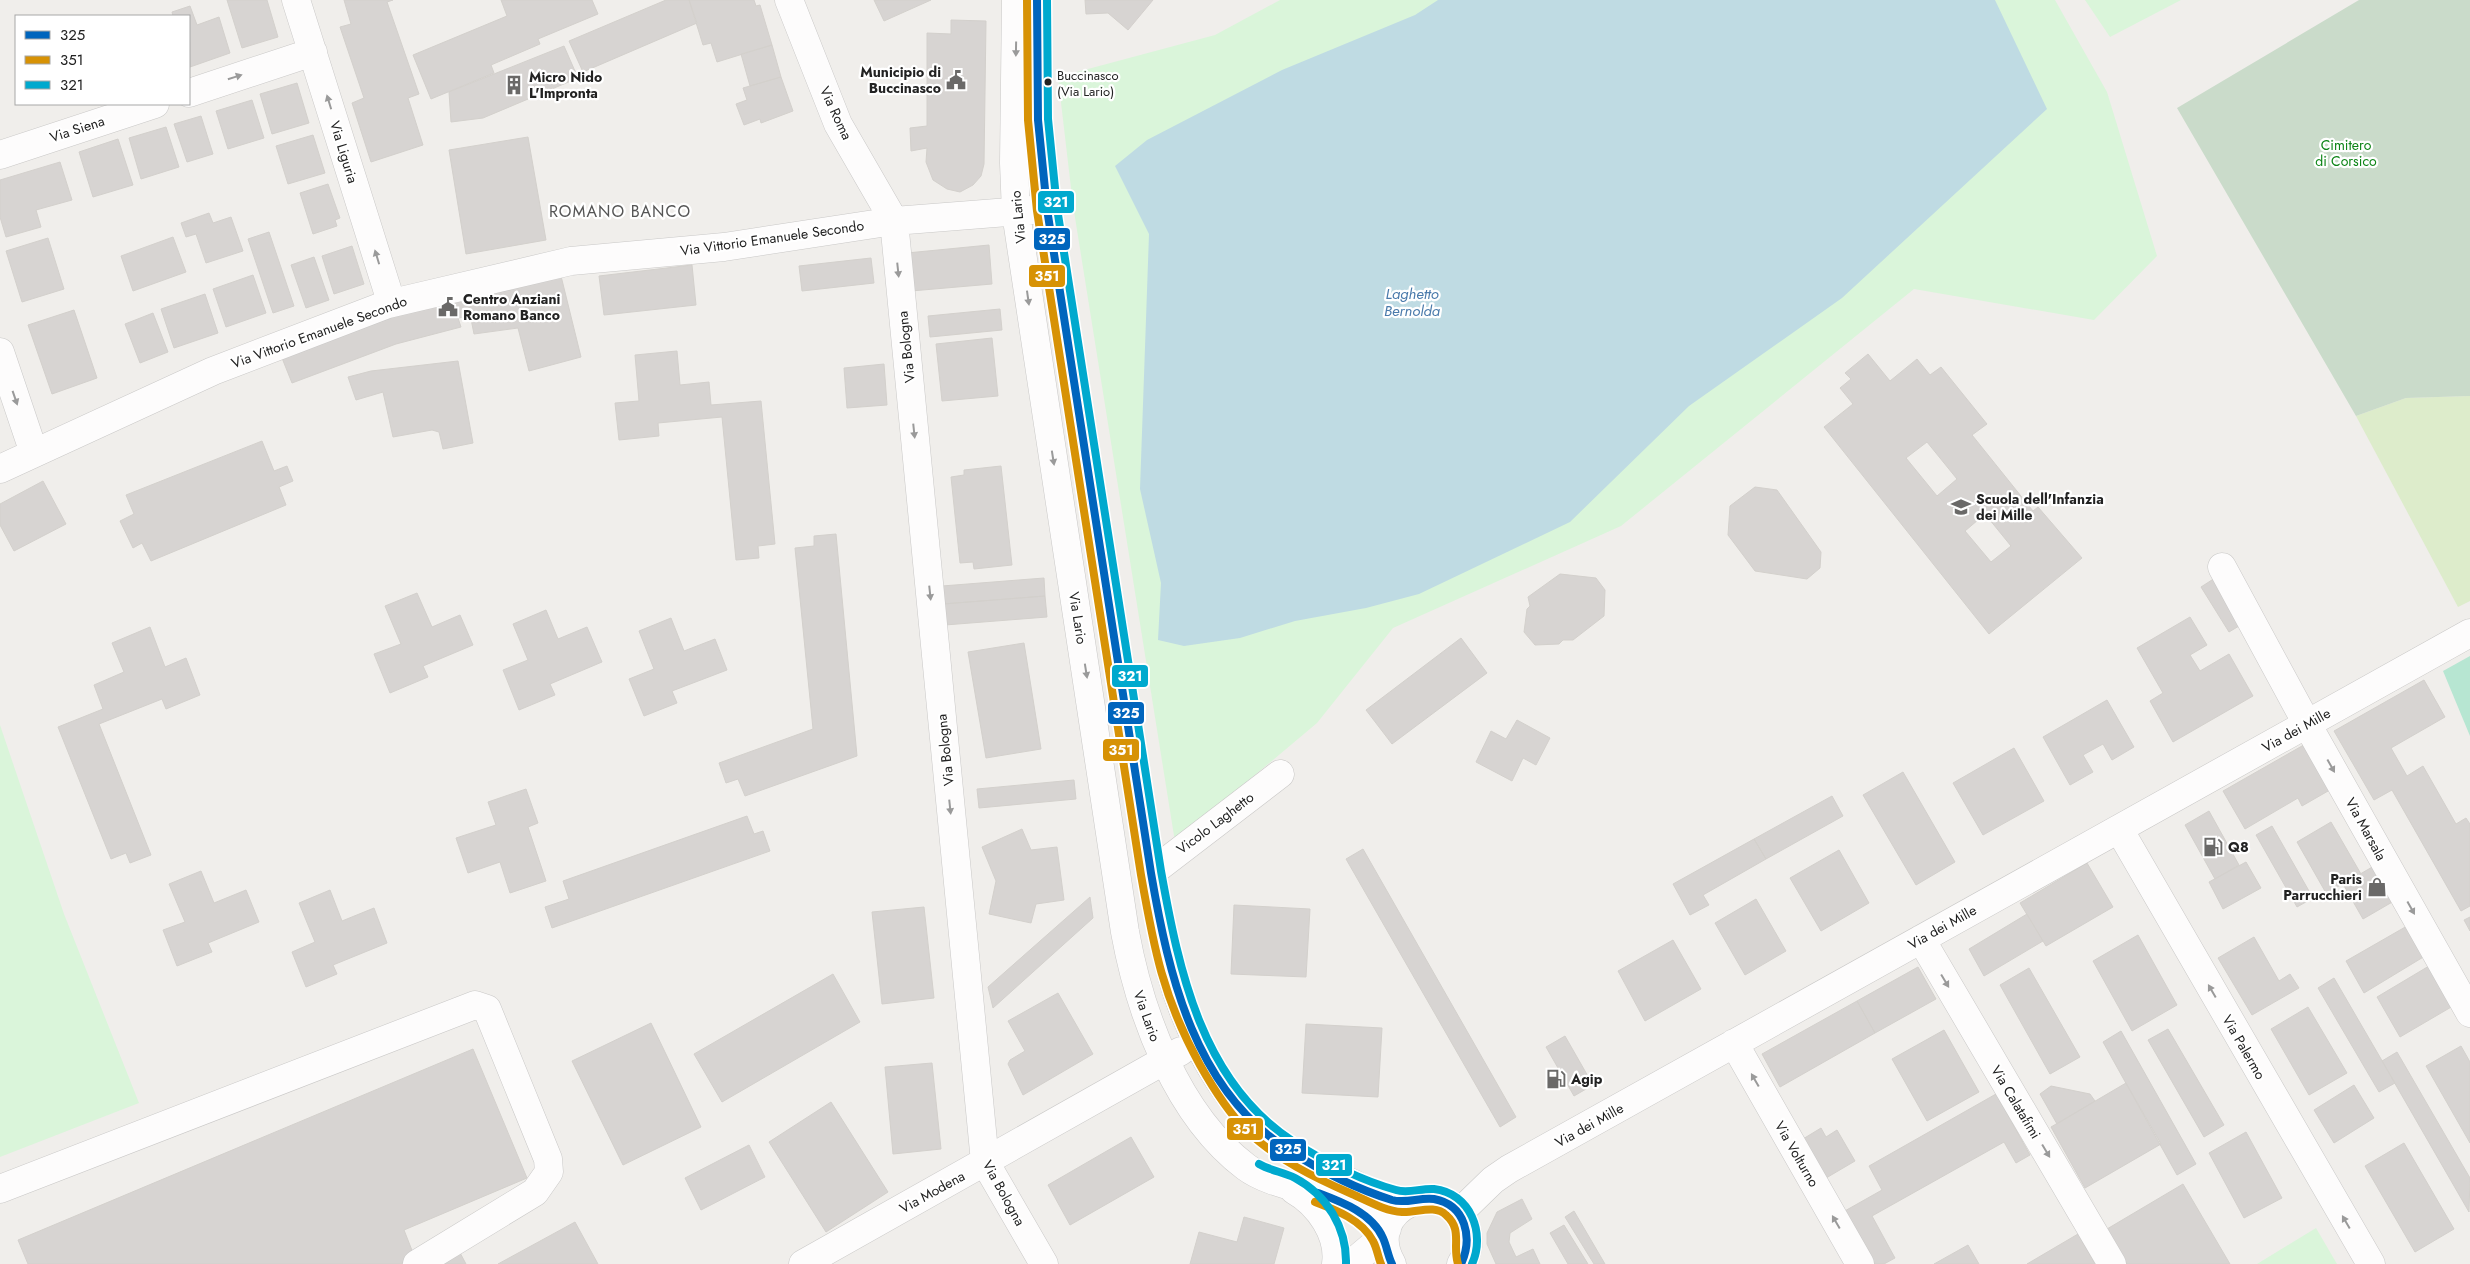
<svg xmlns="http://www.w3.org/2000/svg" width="2470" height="1264" viewBox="0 0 2470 1264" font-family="Jost,sans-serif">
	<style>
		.grass { fill: #ddeccb }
		.cemetery { fill: #cadbca }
		.park { fill: #daf5da }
		.pitch { fill: #b7e6d2 }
		.water { fill: #bfdbe3 }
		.building { fill: #d7d4d2; stroke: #d3d0cc; fill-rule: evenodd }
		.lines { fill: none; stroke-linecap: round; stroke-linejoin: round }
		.minor-casing { stroke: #c9c8c7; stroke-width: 29 }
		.minor { stroke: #fdfcfc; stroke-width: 28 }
		.bus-1-casing { stroke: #fff; stroke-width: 11 }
		.bus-2-casing { stroke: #fff; stroke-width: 11 }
		.bus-3-casing { stroke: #fff; stroke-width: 11 }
		.bus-1 { stroke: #0065bd; stroke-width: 8 }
		.bus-2 { stroke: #d79205; stroke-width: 8 }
		.bus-3 { stroke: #00a9ce; stroke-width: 8 }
		.oneway { fill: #9a9a9a }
		.bus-dot { fill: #222; stroke: #fff; stroke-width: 2 }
		.labels { text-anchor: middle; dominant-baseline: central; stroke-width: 4.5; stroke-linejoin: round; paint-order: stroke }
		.bus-label { font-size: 13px; fill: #222; stroke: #fff; text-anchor: start }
		.poi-label { font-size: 14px; font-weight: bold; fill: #222; stroke: #fff; text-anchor: start }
		.street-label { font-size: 14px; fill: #222; stroke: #fff }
		.park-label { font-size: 14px; fill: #0c8416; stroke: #fff }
		.water-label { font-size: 15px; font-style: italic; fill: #4a7aab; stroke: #fff }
		.quarter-label { font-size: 16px; letter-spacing: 1px; fill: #555; stroke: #fff }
		.line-badge { stroke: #fff; stroke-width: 2 }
		.badge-label { font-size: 14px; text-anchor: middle; font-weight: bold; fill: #fff }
	</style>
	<rect width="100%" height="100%" fill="#f0eeeb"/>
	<path class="grass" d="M2470,396V601L2458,607L2356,416L2406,398Z"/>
	<path class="cemetery" d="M2359,0H2470V396L2406,398L2356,416L2177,108Z"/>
	<path class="park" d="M1280,0H2055L2107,92L2157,256L2094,320L1914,289L1621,526L1393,628L1317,723L1175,842L1073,205L1058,77L1215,35Z
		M2085,0H2181L2110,37Z
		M0,725L64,914L139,1103L0,1157Z
		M2316,1228L2337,1264H2257Z"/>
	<path class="pitch" d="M2470,656V736L2443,671Z"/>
	<path class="water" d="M1438,0H1995L2047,109L1842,298L1689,406L1570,522L1419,594L1366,608L1295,621L1240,638L1184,646L1158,640L1161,583L1140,489L1149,234L1115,166L1147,140L1282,70L1415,15Z"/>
	<path class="building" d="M227,0H267L278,37L242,48Z
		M344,0H393L387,2L419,94L408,98L423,145L371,162L352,103L364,98L340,27L351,24Z
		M501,0H592L598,14L538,39L540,44L491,65L494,73L431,99L413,55L507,16Z
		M666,0H689L697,23L583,72L569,41Z
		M689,0H754L756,6L760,5L772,45L717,62L711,43L703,45Z
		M874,0H931L884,21Z
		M1085,0H1153L1128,30L1108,13L1086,14Z
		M190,6L197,25L219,17L230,53L190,67L189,16H173L172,12Z
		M951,20L986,21L984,164L981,176L973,185L960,192L947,189L933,180L926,162L927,148L911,151L910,128L927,126V33L951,34Z
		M772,45L781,77L750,86L741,54Z
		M564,46L578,78L483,118L451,122L449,92Z
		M781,77L793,111L761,123L760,119L744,125L736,104L747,100L743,88Z
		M297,83L309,123L272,134L260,94Z
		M252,100L264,138L228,149L216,111Z
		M201,116L213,154L187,162L174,124Z
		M166,127L179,167L141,179L129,138Z
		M313,135L325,173L288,184L276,146Z
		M528,137L546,240L466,254L449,150Z
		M118,139L133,185L93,197L79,152Z
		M60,162L72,200L36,210L41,227L6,237L0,217V180Z
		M328,184L340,218L335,220L337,226L313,234L300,193Z
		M209,213L213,223L231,217L243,251L206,263L196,234L186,237L181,223Z
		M269,232L294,306L273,313L248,239Z
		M173,237L186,272L133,291L121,256Z
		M48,238L64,289L22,302L6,251Z
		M989,245L992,284L911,291L907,253Z
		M352,246L364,284L334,294L322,256Z
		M314,257L329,300L306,308L291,265Z
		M871,258L874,283L802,291L799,266Z
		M692,265L696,305L604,315L599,276Z
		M253,275L266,313L226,327L213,289Z
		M561,276L581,357L529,371L518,328L474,334L466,294Z
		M205,294L218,333L174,348L161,309Z
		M466,294L471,316L458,318L461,327L396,344L292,383L282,358L387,318Z
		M1000,309L1002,330L930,337L928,316Z
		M74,310L97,378L52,394L28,325Z
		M153,313L168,352L140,363L125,324Z
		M992,338L998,396L942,401L936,344Z
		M677,351L680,385L709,382L711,405L761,401L775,544L758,546L759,558L736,560L722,417L658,423L659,436L619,440L615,403L639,401L635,355Z
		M1868,354L1890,381L1917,359L1930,375L1941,367L1987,424L1972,435L2033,511L2038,507L2082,558L1989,634L1824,427L1853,404L1840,388L1851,379L1845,373ZM1927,442L1957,479L1937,496L1906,458ZM1985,514L2011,546L1991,562L1965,531Z
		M458,361L473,443L443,449L439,432L432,430L393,437L383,392L356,400L348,377L371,371Z
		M884,364L887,405L847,408L844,368Z
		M262,441L274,471L287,466L293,481L279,487L286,505L151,561L142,543L133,548L120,521L134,514L126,495Z
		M1001,466L1012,565L974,569L973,562L960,563L951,477L964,475V470Z
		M43,481L66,524L14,551L0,525V504Z
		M1755,487L1777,490L1821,552L1820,568L1807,579L1755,571L1728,535L1730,506Z
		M836,534L857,756L745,796L738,779L726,783L719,763L813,729L795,548L814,546V536Z
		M1560,574L1596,578L1605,590L1604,616L1573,640H1563L1559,644L1535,645L1524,632L1527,609L1530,606L1528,597Z
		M1044,578L1045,596L943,604L942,586Z
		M2215,578L2244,623L2229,632L2201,587Z
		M417,593L432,627L460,615L473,645L423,666L428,677L390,693L374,654L401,644L385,606Z
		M1045,596L1047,617L945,625L943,604Z
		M546,610L558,639L587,627L602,662L550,684L555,695L519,710L503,670L528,660L513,624Z
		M2190,617L2207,645L2190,655L2200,671L2229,654L2253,696L2173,742L2150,701L2163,693L2137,648Z
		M671,618L684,651L715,639L727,670L672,691L677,703L644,716L629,679L654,669L639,631Z
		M150,627L165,667L186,658L200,695L166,709L162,699L99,724L151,855L130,863L126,853L111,859L58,727L103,709L94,685L124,672L112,643Z
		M1461,638L1487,673L1392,744L1366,710Z
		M1024,643L1041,749L986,758L968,652Z
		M2424,680L2445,717L2391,748L2407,776L2423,766L2456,824L2466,818L2470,824V906L2461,911L2392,790L2374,800L2334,731Z
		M2107,700L2134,747L2112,760L2103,744L2083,755L2093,772L2070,785L2043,737Z
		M1517,720L1550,738L1536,765L1523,758L1512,781L1476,762L1491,731L1506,739Z
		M2309,742L2335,787L2302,806L2298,798L2245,829L2223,791Z
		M2014,748L2044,801L1983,835L1953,783Z
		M1903,772L1955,862L1916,885L1863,795Z
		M1074,780L1076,799L979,808L977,789Z
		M526,789L538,823L528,827L546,881L510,893L500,862L468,873L456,838L496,825L488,802Z
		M1832,796L1843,816L1766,859L1754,839Z
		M2209,811L2239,865L2215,879L2185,825Z
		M747,816L754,834L763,831L770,851L552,928L545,907L569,899L563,881Z
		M2331,822L2361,874L2326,893L2297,842Z
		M2272,826L2313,898L2297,907L2256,835Z
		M1022,829L1031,850L1057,847L1064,900L1036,904L1031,923L989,914L996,881L982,847Z
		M1754,839L1766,859L1703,895L1709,905L1690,915L1673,884Z
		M1363,849L1516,1117L1500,1127L1346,859Z
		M1839,850L1869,903L1821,931L1790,878Z
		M2246,862L2261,888L2223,909L2209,882Z
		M2087,863L2113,907L2046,946L2020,903Z
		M2374,866L2394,901L2363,919L2343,884Z
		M201,871L214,903L246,890L259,922L208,943L212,952L177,966L163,930L185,922L169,884Z
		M330,890L342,921L374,908L387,943L333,965L337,974L306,987L292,952L315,942L299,903Z
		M1090,897L1093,918L993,1008L988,987Z
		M1756,899L1786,951L1745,975L1715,923Z
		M1234,905L1310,909L1306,977L1231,974Z
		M924,907L934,998L882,1004L872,912Z
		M2027,914L2043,941L1984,976L1969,949Z
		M2470,917V931L2464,920Z
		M2407,926L2425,956L2364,993L2346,961Z
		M2138,935L2177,1005L2132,1031L2093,961Z
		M2254,937L2279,981L2290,974L2299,988L2252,1015L2218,958Z
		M1673,940L1701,989L1645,1021L1618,971Z
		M2429,966L2453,1006L2400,1037L2377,997Z
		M1918,967L1936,999L1875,1033L1857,1001Z
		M2029,968L2080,1057L2050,1074L2000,985Z
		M833,974L860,1022L722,1102L694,1054Z
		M2334,978L2395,1083L2379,1092L2318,988Z
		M1058,993L1093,1054L1023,1095L1008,1064L1010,1060L1025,1051L1008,1021Z
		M1857,1001L1875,1033L1780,1087L1762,1054Z
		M2308,1007L2347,1073L2309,1095L2271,1029Z
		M651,1023L701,1127L623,1165L572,1061Z
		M1306,1024L1382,1028L1378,1097L1302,1093Z
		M2168,1029L2224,1125L2204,1137L2148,1040Z
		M1944,1030L1979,1092L1927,1121L1892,1059Z
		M2121,1031L2196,1164L2177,1175L2103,1042Z
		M1565,1036L1593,1085L1574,1096L1546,1047Z
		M2461,1046L2470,1062V1143L2426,1066Z
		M473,1049L527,1178L404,1230L415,1258L400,1264H28L18,1240Z
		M2397,1052L2470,1178L2469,1212L2382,1061Z
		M932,1063L941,1149L893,1154L885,1067Z
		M2126,1083L2161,1144L2085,1188L2051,1127Z
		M2354,1085L2374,1118L2334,1143L2314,1110Z
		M2051,1086L2090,1094L2095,1101L2057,1124L2040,1094Z
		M1996,1094L2030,1155L2016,1163L2004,1142L1872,1216L1895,1258L1884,1264H1873L1843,1212L1882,1190L1869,1166Z
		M831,1102L888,1192L826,1232L769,1142Z
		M1821,1128L1826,1137L1837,1130L1855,1161L1821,1181L1798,1142Z
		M2246,1132L2282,1198L2244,1218L2209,1153Z
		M1131,1137L1154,1177L1070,1225L1048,1185Z
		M2404,1143L2454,1229L2415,1252L2365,1166Z
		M749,1145L765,1177L701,1210L685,1178Z
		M2183,1184L2230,1264H2127L2107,1229Z
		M1522,1199L1532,1219L1510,1233L1509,1242L1516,1257L1533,1249L1540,1264H1496L1487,1244V1233L1497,1212Z
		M1574,1211L1605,1264H1594L1565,1217Z
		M1244,1217L1284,1228L1274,1264H1190L1199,1232L1237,1242Z
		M575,1222L598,1264H498Z
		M1564,1225L1588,1264H1568L1550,1233Z
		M2078,1234L2095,1264H2027Z
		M1968,1245L1979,1264H1934Z
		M458,1249L466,1264H431Z"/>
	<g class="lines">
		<defs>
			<path id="minor" d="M296,0L388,292V304
				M789,0L838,124L894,221L985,1162L1044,1264
				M1016,0L1014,163L1016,213L1125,932C1140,1014 1177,1115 1246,1167C1285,1196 1369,1189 1385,1246
				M1037,0L1038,120L1047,209L1151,873C1157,906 1162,940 1171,973C1184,1022 1214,1082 1249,1119C1274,1146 1311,1166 1345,1180C1364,1188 1390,1206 1412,1201
				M189,93L313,52
				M0,155L155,104
				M0,352L34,453
				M0,469L213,371L388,304L571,261L724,247L894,221L1034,210
				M2222,567L2307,724L2470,1013
				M2119,829L2371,1264
				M1151,873L1280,774
				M1921,939L2112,1264
				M1734,1043L1860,1264
				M0,1189L475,1005L487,1009L548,1159L549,1172L535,1192L417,1264
				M1294,1190C1319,1204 1340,1235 1336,1264
				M1459,1213L1493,1180L1509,1169L2470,633
				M803,1264L1181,1051
				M1351,1264L1383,1237L1387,1229
				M1392,1264C1359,1208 1448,1170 1466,1227C1470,1240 1468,1253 1461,1264"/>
		</defs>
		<use href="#minor" class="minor-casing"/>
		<use href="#minor" class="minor"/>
		<defs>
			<path id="bus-1" d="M1037,0L1038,120L1047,209L1151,873C1169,977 1195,1091 1290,1151C1321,1171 1357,1189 1392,1200C1406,1204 1420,1197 1434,1199C1466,1205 1473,1238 1461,1264
				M1318,1193C1342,1202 1372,1213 1383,1238C1387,1247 1388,1256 1392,1264"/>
			<path id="bus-2" d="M1027,0L1028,120L1037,211L1141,875C1154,949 1163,998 1200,1065C1213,1088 1227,1111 1246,1130C1276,1159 1315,1178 1352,1194C1368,1201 1385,1211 1402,1212C1416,1213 1435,1204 1446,1215C1463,1230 1452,1245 1458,1264
				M1315,1202C1336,1210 1362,1220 1373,1241C1377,1248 1378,1257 1381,1264"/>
			<path id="bus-3" d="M1047,0L1048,119L1057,208L1161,871C1179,971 1202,1083 1294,1142C1325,1162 1360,1180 1396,1190C1408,1194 1421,1188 1434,1189C1470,1193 1486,1233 1472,1264
				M1259,1164C1271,1171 1284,1172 1295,1178C1327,1195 1347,1228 1346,1264"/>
		</defs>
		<use href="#bus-1" class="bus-1-casing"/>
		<use href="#bus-2" class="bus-2-casing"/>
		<use href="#bus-3" class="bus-3-casing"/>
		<use href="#bus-1" class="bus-1"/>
		<use href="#bus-2" class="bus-2"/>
		<use href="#bus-3" class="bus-3"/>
	</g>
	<defs><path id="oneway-solid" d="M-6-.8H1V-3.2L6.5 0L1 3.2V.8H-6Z" transform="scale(1.25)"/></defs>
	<g class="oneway">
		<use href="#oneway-solid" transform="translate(1016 49) rotate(91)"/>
		<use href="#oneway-solid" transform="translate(235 77) rotate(-18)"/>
		<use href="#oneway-solid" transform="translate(329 102) rotate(-107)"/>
		<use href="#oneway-solid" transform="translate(377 257) rotate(-107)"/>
		<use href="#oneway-solid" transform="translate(898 270) rotate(84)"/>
		<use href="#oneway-solid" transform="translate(1028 298) rotate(82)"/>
		<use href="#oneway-solid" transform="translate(15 398) rotate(71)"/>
		<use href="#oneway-solid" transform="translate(914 431) rotate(84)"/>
		<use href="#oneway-solid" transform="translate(1053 458) rotate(81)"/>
		<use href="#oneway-solid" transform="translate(930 593) rotate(84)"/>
		<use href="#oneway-solid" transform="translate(1086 671) rotate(81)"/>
		<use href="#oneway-solid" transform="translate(2331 766) rotate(61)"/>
		<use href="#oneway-solid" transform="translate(950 807) rotate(84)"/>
		<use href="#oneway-solid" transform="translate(2411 908) rotate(61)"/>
		<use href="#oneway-solid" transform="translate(1945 981) rotate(59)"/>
		<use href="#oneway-solid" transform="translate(2212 991) rotate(-120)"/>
		<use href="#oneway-solid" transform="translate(1755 1080) rotate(-120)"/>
		<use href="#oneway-solid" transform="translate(2046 1151) rotate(59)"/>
		<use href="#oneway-solid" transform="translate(1836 1222) rotate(-120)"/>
		<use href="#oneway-solid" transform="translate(2346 1222) rotate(-120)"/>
	</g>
	<defs>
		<symbol id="civic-bare" viewBox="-9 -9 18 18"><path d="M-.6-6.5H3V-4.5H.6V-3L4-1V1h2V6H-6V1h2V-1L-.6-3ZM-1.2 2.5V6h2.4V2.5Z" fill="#6a6968" stroke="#fff" stroke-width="2.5" paint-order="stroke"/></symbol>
		<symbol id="building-bare" viewBox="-9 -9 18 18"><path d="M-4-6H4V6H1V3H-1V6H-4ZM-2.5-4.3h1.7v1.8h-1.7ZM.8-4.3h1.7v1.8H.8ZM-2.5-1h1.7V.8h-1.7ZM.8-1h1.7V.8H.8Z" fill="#6a6968" stroke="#fff" stroke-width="2.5" paint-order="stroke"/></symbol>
		<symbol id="school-bare" viewBox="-9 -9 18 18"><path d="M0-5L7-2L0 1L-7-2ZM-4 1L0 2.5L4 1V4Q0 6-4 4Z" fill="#6a6968" stroke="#fff" stroke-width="2.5" paint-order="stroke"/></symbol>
		<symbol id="fuel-bare" viewBox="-9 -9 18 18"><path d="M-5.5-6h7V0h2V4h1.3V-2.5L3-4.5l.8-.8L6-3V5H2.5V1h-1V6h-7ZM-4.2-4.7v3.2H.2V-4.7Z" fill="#6a6968" stroke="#fff" stroke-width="2.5" paint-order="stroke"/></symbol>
		<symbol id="shop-bare" viewBox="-9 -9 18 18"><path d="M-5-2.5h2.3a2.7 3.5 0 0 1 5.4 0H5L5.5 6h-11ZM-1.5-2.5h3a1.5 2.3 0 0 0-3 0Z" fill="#6a6968" stroke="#fff" stroke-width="2.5" paint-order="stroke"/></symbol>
	</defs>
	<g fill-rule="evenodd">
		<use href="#civic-bare" x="942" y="66" width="28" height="28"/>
		<use href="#building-bare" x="500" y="71" width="28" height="28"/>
		<use href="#civic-bare" x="434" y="293" width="28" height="28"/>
		<use href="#school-bare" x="1947" y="493" width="28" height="28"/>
		<use href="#fuel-bare" x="2199" y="833" width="28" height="28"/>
		<use href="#shop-bare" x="2363" y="873" width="28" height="28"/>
		<use href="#fuel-bare" x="1542" y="1065" width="28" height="28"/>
	</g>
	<circle class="bus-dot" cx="1048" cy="82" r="4.5"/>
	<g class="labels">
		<g class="bus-label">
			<text x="1057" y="75">Buccinasco<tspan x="1057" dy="16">(Via Lario)</tspan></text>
		</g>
		<g class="poi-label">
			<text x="941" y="72" text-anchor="end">Municipio di<tspan x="941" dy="16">Buccinasco</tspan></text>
			<text x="529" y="77">Micro Nido<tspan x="529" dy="16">L'Impronta</tspan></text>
			<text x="463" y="299">Centro Anziani<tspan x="463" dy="16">Romano Banco</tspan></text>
			<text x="1976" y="499">Scuola dell'Infanzia<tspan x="1976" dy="16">dei Mille</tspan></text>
			<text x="2228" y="847">Q8</text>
			<text x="2362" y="879" text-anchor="end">Paris<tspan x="2362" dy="16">Parrucchieri</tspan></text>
			<text x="1571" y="1079">Agip</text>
		</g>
		<g class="street-label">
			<text transform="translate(836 113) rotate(65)">Via Roma</text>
			<text transform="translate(77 129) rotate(-18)">Via Siena</text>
			<text transform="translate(344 152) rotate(73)">Via Liguria</text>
			<text transform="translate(1018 217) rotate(-96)">Via Lario</text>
			<text transform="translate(772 238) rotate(-8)">Via Vittorio Emanuele Secondo</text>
			<text transform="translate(319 332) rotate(-20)">Via Vittorio Emanuele Secondo</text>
			<text transform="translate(906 347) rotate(-96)">Via Bologna</text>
			<text transform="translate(1078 618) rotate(81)">Via Lario</text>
			<text transform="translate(2296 730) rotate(-29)">Via dei Mille</text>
			<text transform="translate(945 750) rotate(-96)">Via Bologna</text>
			<text transform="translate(1215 823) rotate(-37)">Vicolo Laghetto</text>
			<text transform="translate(2366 829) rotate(61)">Via Marsala</text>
			<text transform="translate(1942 927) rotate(-29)">Via dei Mille</text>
			<text transform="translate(1147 1016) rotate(70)">Via Lario</text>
			<text transform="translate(2244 1047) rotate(60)">Via Palermo</text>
			<text transform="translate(2016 1102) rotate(59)">Via Calatafimi</text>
			<text transform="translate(1589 1125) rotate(-29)">Via dei Mille</text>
			<text transform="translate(1797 1154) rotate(60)">Via Volturno</text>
			<text transform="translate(932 1192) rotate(-29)">Via Modena</text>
			<text transform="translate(1004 1193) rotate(61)">Via Bologna</text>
		</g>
		<g class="park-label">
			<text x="2346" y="145">Cimitero<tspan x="2346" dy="16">di Corsico</tspan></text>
		</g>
		<g class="water-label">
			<text x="1412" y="294">Laghetto<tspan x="1412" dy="17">Bernolda</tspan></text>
		</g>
		<g class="quarter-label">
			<text x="620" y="211">ROMANO BANCO</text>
		</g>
	</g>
	<g class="line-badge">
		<rect x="1037" y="190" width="38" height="24" rx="5" fill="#00a9ce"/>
		<rect x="1033" y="227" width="38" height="24" rx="5" fill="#0065bd"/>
		<rect x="1028" y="264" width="38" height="24" rx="5" fill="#d79205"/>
		<rect x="1111" y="664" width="38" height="24" rx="5" fill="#00a9ce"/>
		<rect x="1107" y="701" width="38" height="24" rx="5" fill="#0065bd"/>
		<rect x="1102" y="738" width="38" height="24" rx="5" fill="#d79205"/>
		<rect x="1226" y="1117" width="38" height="24" rx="5" fill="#d79205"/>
		<rect x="1269" y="1138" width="38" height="24" rx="5" fill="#0065bd"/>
		<rect x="1315" y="1153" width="38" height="24" rx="5" fill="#00a9ce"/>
	</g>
	<g class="badge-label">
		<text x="1056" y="207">321</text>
		<text x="1052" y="244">325</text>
		<text x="1047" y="281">351</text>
		<text x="1130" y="681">321</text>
		<text x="1126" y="718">325</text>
		<text x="1121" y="755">351</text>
		<text x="1245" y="1134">351</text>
		<text x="1288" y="1154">325</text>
		<text x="1334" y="1170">321</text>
	</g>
	<rect x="15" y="15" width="175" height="90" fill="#ffffff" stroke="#a7a7a7"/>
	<rect x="25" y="31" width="25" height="8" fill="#0065bd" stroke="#a7a7a7"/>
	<text x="60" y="40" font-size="15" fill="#222222">325</text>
	<rect x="25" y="56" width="25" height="8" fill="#d79205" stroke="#a7a7a7"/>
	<text x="60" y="65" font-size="15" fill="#222222">351</text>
	<rect x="25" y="81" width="25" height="8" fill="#00a9ce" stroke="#a7a7a7"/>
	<text x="60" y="90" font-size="15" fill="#222222">321</text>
</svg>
